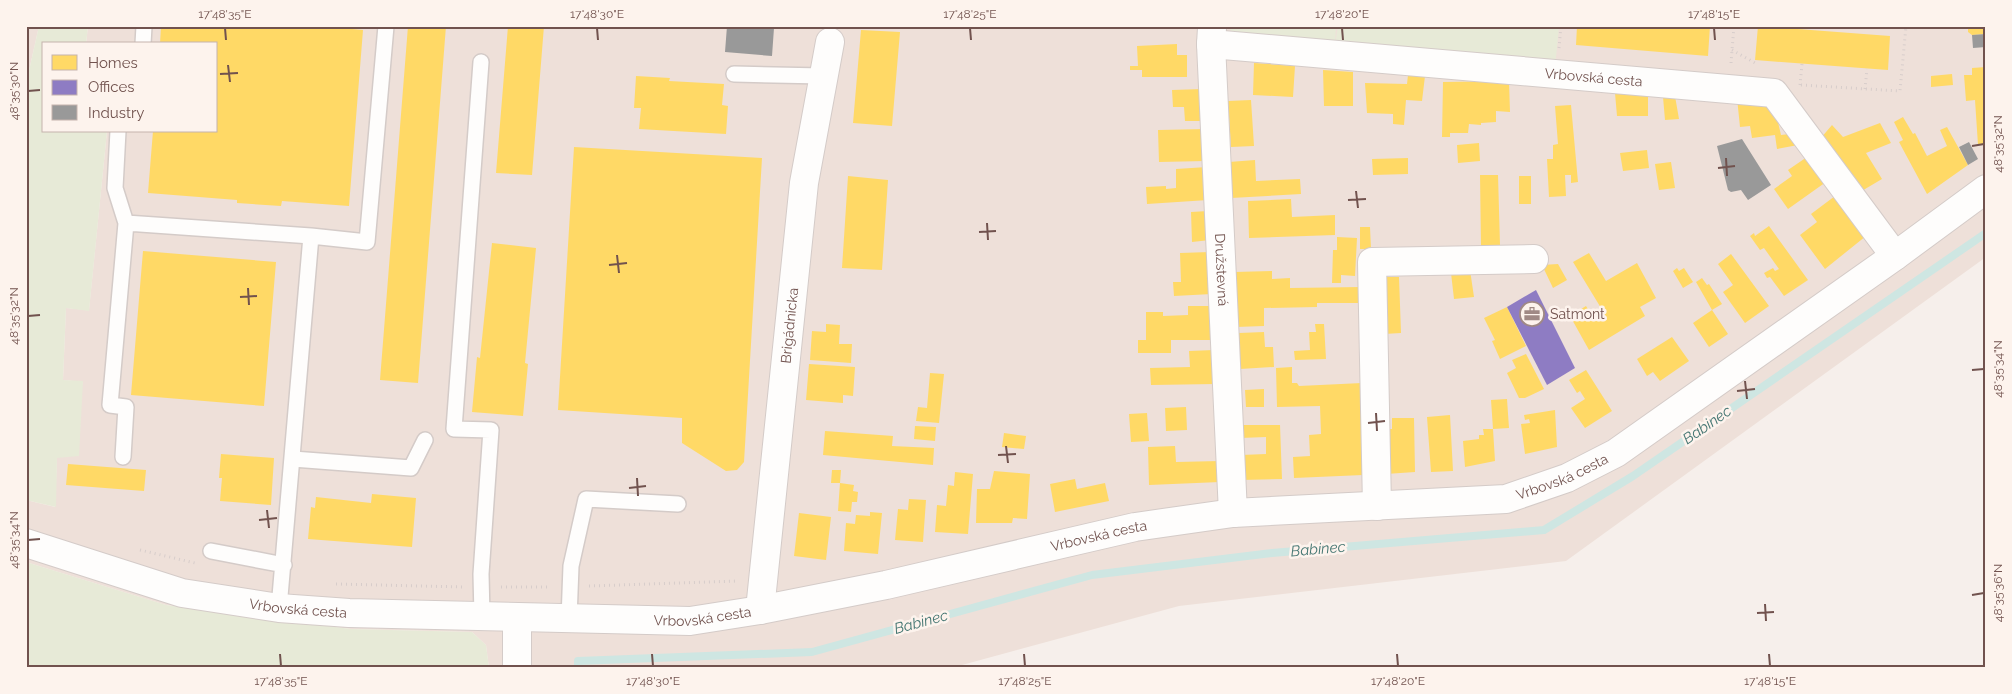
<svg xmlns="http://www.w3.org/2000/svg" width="2012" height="694" viewBox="0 0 2012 694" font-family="Raleway,sans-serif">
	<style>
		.residential { fill: #eee0d9 }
		.green { fill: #e7ead7 }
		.homes { fill: #ffd966 }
		.offices { fill: #8e7cc3 }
		.industry { fill: #999 }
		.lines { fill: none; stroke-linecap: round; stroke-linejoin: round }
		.stream { stroke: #cee6e2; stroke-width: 8 }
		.service-casing { stroke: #d4cbc8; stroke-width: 18 }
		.minor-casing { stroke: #d4cbc8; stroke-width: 30 }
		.path { stroke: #d7cdcb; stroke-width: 3; stroke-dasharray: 1 4; stroke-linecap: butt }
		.service { stroke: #fefdfc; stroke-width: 15 }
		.minor { stroke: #fefdfc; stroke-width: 28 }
		.ticks { fill: none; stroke: #71524e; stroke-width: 2 }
		.labels { text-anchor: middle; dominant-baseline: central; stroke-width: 5; stroke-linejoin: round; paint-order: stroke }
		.street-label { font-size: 14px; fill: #71524e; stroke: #fdf3ed }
		.poi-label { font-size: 14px; fill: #71524e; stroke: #fdf3ed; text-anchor: start }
		.water-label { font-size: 15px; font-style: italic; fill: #437571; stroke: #fdf3ed }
		.neatline { fill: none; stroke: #71524e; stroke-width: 2 }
		.ticks-label { font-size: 12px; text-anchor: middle; fill: #71524e }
	</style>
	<rect width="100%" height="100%" fill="#f6efeb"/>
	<path class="residential" d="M26,26H39L26,84Z
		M88,26H1986V257L1566,561L1179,606L951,668H489L486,645L472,632L351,629L166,605L26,562V500L55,507L57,458L83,382L63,380L66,308L89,310L107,131H216V44H86Z"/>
	<path class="green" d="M39,26H88L86,44H44V131H107L89,311L66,308L63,380L83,381L79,456L57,458L56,507L26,500V84Z
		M1231,26H1336L1335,44L1338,26L1559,27L1555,67L1230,36Z
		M26,562L166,605L351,629L472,632L486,645L489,668H26Z"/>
	<path class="homes" d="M161,26H319L363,30L349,206L282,201L281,206L237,203V200L148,193L153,131H216V44H160Z
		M408,26H446L418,383L380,380Z
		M508,26H544L532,175L496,173Z
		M1577,26H1710L1708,56L1576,45Z
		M1758,26L1890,36L1888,70L1755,60Z
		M1968,26H1986V34L1972,35L1968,32Z
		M861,30L900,32L892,126L853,123Z
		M1177,44V55H1187V77H1142V70H1130V66H1138L1137,46Z
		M1254,63L1295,66L1293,97L1253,95Z
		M1986,67V144L1978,145L1975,100L1966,101L1964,75H1972V68Z
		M1323,70L1353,72V106H1324Z
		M1952,74L1953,85L1931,87V76Z
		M1408,75L1425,76L1422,101L1406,100L1404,125L1393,124V114L1367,113L1365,83L1407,84Z
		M636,76L670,78L669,81L724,84L722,105L728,106L726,134L639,129L641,108H634Z
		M1509,81L1510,112L1496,111V122L1481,123V125L1469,124L1468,133H1450V137H1442L1443,82Z
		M1203,89L1205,121H1185L1184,107H1173L1172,90Z
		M1615,93H1648V116H1617Z
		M1675,96L1679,119L1665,120L1663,97Z
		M1737,98L1769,99L1777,118L1781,135L1790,134L1798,145L1777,149L1775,135L1752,138L1750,126L1740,127Z
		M1251,100L1254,146L1231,147L1228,101Z
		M1571,105L1578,182L1571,183V175H1565L1566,196L1549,197L1547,159H1553V145L1558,144L1555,106Z
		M1903,117L1913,134L1915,133L1927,156L1947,146L1940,130L1947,127L1968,165L1927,194L1899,142L1903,140L1894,122Z
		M1880,123L1891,143L1866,153L1882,179L1860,192L1820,139L1832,125L1843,137Z
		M1206,129V161L1159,162L1158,130Z
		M1479,143L1480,161L1458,163L1457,145Z
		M574,147L762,158L744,462L737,470L726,471L682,443V418L558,410Z
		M1647,150L1649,168L1623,171L1620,153Z
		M1807,157L1826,182L1788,209L1774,189L1792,176L1788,170Z
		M1408,158V174L1373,175L1372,159Z
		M1255,160L1256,181L1300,179L1301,194L1231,198L1229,162Z
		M1671,162L1675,188L1659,190L1655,164Z
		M1207,167L1208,200L1147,204L1146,187L1166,186V189L1176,188V169Z
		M1480,175H1498L1500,245L1481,246Z
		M848,176L888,180L882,270L842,268Z
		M1519,176H1531V204H1519Z
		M1835,196L1866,236L1825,269L1800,235L1817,222L1811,214Z
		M1291,199L1292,217L1335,215V235L1249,238L1248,201Z
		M1208,211L1210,240L1192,242L1191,212Z
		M1769,226L1808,280L1784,296L1770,277L1767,278L1764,273L1773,268L1775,271L1779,269L1764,248L1760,250L1750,236L1754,233L1755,236Z
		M1360,227H1370L1371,249H1360Z
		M1337,237L1357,238L1355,276L1341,275V283H1332L1333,250H1337Z
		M492,243L536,248L525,363L528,364L523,416L472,412L477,357L480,358Z
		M143,251L276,262L264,406L131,395Z
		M1210,252L1212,294L1174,296L1173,282H1181L1180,253Z
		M1589,253L1606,281L1637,263L1656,298L1640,307L1645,316L1589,350L1570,316L1586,306L1591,314L1601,308L1573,262Z
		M1731,254L1769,306L1745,323L1723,292L1733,285L1718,264Z
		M1558,264L1567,280L1553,288L1542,265Z
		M1677,268L1679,271L1684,268L1693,282L1683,288L1673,271Z
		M1470,270L1474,297L1454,299L1451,273Z
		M1272,271V279L1290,278V288L1362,287V303H1317V307L1264,308V326L1236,327L1234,272Z
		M1381,277H1399L1401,333L1384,334Z
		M1702,278L1707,285L1709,284L1722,304L1712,310L1696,282Z
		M1188,306H1213L1214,340H1171V353H1138V340H1146V312H1163V316L1188,315Z
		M1507,307L1526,346L1500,359L1492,341L1495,340L1484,318Z
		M1712,310L1728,334L1709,347L1693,323Z
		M826,324L840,325L839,344H852L851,363L810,360L812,331L826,332Z
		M1315,324H1324L1326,359L1295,360L1294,351L1310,350L1309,332H1316Z
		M1264,332L1265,347H1273L1274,367L1240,369L1239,333Z
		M1672,337L1689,361L1660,381L1653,372L1647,376L1637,359Z
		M1214,350L1216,384L1151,385L1150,368L1190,367L1189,351Z
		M1526,354L1544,389L1525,398H1519L1507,373L1516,368L1512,360Z
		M809,364L855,367L853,396L843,395V403L806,400Z
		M1292,367V383H1297L1299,386L1362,383L1363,475L1294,478L1293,457L1310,456L1309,435L1321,434L1320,406L1277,407L1276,368Z
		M1586,370L1612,411L1585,428L1571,408L1585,399L1580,391L1577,393L1569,380Z
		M930,373L944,374L939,423L916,421L918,407L927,408Z
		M1264,389V407H1246L1245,390Z
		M1507,399L1509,428L1493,429L1491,400Z
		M1186,407L1187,430L1166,431L1165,408Z
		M1555,410L1557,447L1525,454L1521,424L1530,423L1529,419L1525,420L1524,415Z
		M1147,413L1149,441L1131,442L1129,414Z
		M1450,415L1453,471L1431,472L1427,417Z
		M1392,418H1414L1415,472L1386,474L1384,429H1392Z
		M1239,425H1280L1282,479L1241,480V455L1266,454V437L1240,438Z
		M915,426L936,427L935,441L914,439Z
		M1483,429H1493L1495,461L1465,467L1463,441L1479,439V435H1484Z
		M825,431L893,436L892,446L934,448L933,465L823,455Z
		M1004,433L1026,436L1024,449L1002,447Z
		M1175,446L1176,462L1220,461V482L1149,485L1148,447Z
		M221,454L274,458L271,505L220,501L222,478H219Z
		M68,464L146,470L144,491L66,485Z
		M832,470H841L840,483H831Z
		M994,471L1030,474L1027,519L1013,518L1012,523H976L977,489H990Z
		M955,472L973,474L968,534L935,532L937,505L946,506L948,485L954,486Z
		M1075,479L1077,489L1105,483L1109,501L1055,512L1050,484Z
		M840,483L854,485L853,491L858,492L857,502H852L851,512L838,511Z
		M372,494L416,498L412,547L308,539L311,507L315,508L316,497L371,503Z
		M909,499L926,500L923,542L895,540L898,509L908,510Z
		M870,512L882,513L878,554L844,551L846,523L855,524L856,515L870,516Z
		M799,513L831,517L826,560L794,556Z"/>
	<path class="offices" d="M1536,290L1575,368L1547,385L1507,307Z"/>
	<path class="industry" d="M727,26L774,28L772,56L725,52Z
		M1986,34V47L1973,48L1972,35Z
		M1742,139L1771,185L1748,200L1741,190L1731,192L1728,190L1717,146Z
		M1969,142L1978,159L1968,165L1959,147Z"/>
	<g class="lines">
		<path class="stream" d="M578,668V661L812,652L1092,575L1272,553L1544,530L1633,476L1986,233"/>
		<defs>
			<path id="service" d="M143,44L144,26
				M481,62L454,429L491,430L481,574L482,616
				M734,74L823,76
				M118,131L115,188L126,223
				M123,457L126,407L110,405L126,223L311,236
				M293,459L411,468L425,440
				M211,551L284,565
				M279,608L311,236L367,242L386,26
				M569,619L571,566L586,499L678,504"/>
			<g id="minor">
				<path id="s1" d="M1212,28L1211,44L1233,513"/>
				<path id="s2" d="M1211,44L1774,93L1895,256"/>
				<path d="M1377,506L1372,262L1534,259"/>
				<path id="s3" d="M26,543L182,593L279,608L349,613L690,621L760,610L886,585L1135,527L1233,513L1506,499L1567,478L1616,453L1895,256L1986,189"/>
				<path id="s4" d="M760,610L804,183L830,42"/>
				<path d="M517,668V618"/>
			</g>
		</defs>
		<use href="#service" class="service-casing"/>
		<use href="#minor" class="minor-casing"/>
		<path class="path" d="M1559,48L1561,26
			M1732,50L1757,64
			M1731,63L1734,26
			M1800,85L1802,64
			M1801,85L1900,91L1906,26
			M1865,89L1867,69
			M140,550L195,563
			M336,584L463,587
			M589,586L738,581
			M501,587H550"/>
		<use href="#service" class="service"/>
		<use href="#minor" class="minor"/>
	</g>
	<path class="ticks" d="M225,28L226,40M597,28L598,40M970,28L971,40M1342,28L1343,40M1714,28L1715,40M228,65L230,82M220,74L238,73M28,91L40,90M1972,146L1984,144M1726,158L1727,176M1718,168L1735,166M1356,191L1358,208M1348,200L1366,199M987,223L988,240M979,232L996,231M617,255L619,273M609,265L627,263M248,288L249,305M240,297L257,296M28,316L40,315M1972,370L1984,369M1745,381L1747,399M1737,391L1755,389M1376,413L1377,431M1368,423L1385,421M1006,446L1008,463M998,455L1016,454M637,478L638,496M629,488L646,486M267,510L269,528M259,520L277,518M28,540L40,539M1972,595L1984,593M1765,604L1766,621M1757,613L1774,612M280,654L281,666M652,654L653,666M1024,654L1025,666M1397,654L1398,666M1769,654L1770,666"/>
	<defs>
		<symbol id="office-ring" viewBox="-11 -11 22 22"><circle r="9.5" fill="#fdf3ed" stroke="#a08985" stroke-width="1.5"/><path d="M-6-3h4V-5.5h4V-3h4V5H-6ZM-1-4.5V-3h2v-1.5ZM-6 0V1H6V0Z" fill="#a08985"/></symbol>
	</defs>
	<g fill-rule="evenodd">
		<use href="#office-ring" x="1518" y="300" width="28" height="28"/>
	</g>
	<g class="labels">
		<g class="street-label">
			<text stroke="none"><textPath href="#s2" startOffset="384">Vrbovská cesta</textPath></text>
			<text stroke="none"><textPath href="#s1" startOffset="242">Družstevná</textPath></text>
			<text stroke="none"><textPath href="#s4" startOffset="286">Brigádnicka</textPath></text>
			<text stroke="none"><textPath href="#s3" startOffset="1561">Vrbovská cesta</textPath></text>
			<text stroke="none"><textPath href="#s3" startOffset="1091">Vrbovská cesta</textPath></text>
			<text stroke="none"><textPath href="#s3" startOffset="281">Vrbovská cesta</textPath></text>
			<text stroke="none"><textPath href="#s3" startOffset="686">Vrbovská cesta</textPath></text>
		</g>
		<g class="poi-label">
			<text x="1550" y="314">Satmont</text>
		</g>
		<g class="water-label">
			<text transform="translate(1707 425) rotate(-35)">Babinec</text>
			<text transform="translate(1318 549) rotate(-5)">Babinec</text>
			<text transform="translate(921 622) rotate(-15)">Babinec</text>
		</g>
	</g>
	<rect width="2012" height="694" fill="none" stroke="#fdf3ed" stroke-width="55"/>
	<rect x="42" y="42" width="175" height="90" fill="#fdf3ed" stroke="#c5b3ad"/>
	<rect x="52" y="55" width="25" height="15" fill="#ffd966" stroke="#c5b3ad"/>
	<text x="88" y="68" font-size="15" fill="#71524e">Homes</text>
	<rect x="52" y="80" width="25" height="15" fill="#8e7cc3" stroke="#c5b3ad"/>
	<text x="88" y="92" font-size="15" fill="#71524e">Offices</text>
	<rect x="52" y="105" width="25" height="15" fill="#999999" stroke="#c5b3ad"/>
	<text x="88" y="118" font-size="15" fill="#71524e">Industry</text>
	<rect x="28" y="28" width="1956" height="638" class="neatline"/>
	<g class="ticks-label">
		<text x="225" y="18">17°48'35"E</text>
		<text x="597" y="18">17°48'30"E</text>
		<text x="970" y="18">17°48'25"E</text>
		<text x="1342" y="18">17°48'20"E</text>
		<text x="1714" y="18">17°48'15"E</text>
		<text transform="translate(14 91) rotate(-90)" y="4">48°35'30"N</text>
		<text transform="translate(1998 144) rotate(-90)" y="4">48°35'32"N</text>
		<text transform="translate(14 316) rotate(-90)" y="4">48°35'32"N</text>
		<text transform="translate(1998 369) rotate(-90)" y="4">48°35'34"N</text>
		<text transform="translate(14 540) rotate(-90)" y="4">48°35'34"N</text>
		<text transform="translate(1998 593) rotate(-90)" y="4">48°35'36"N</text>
		<text x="281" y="685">17°48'35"E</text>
		<text x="653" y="685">17°48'30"E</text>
		<text x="1025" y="685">17°48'25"E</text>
		<text x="1398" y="685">17°48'20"E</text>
		<text x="1770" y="685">17°48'15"E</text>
	</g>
</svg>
